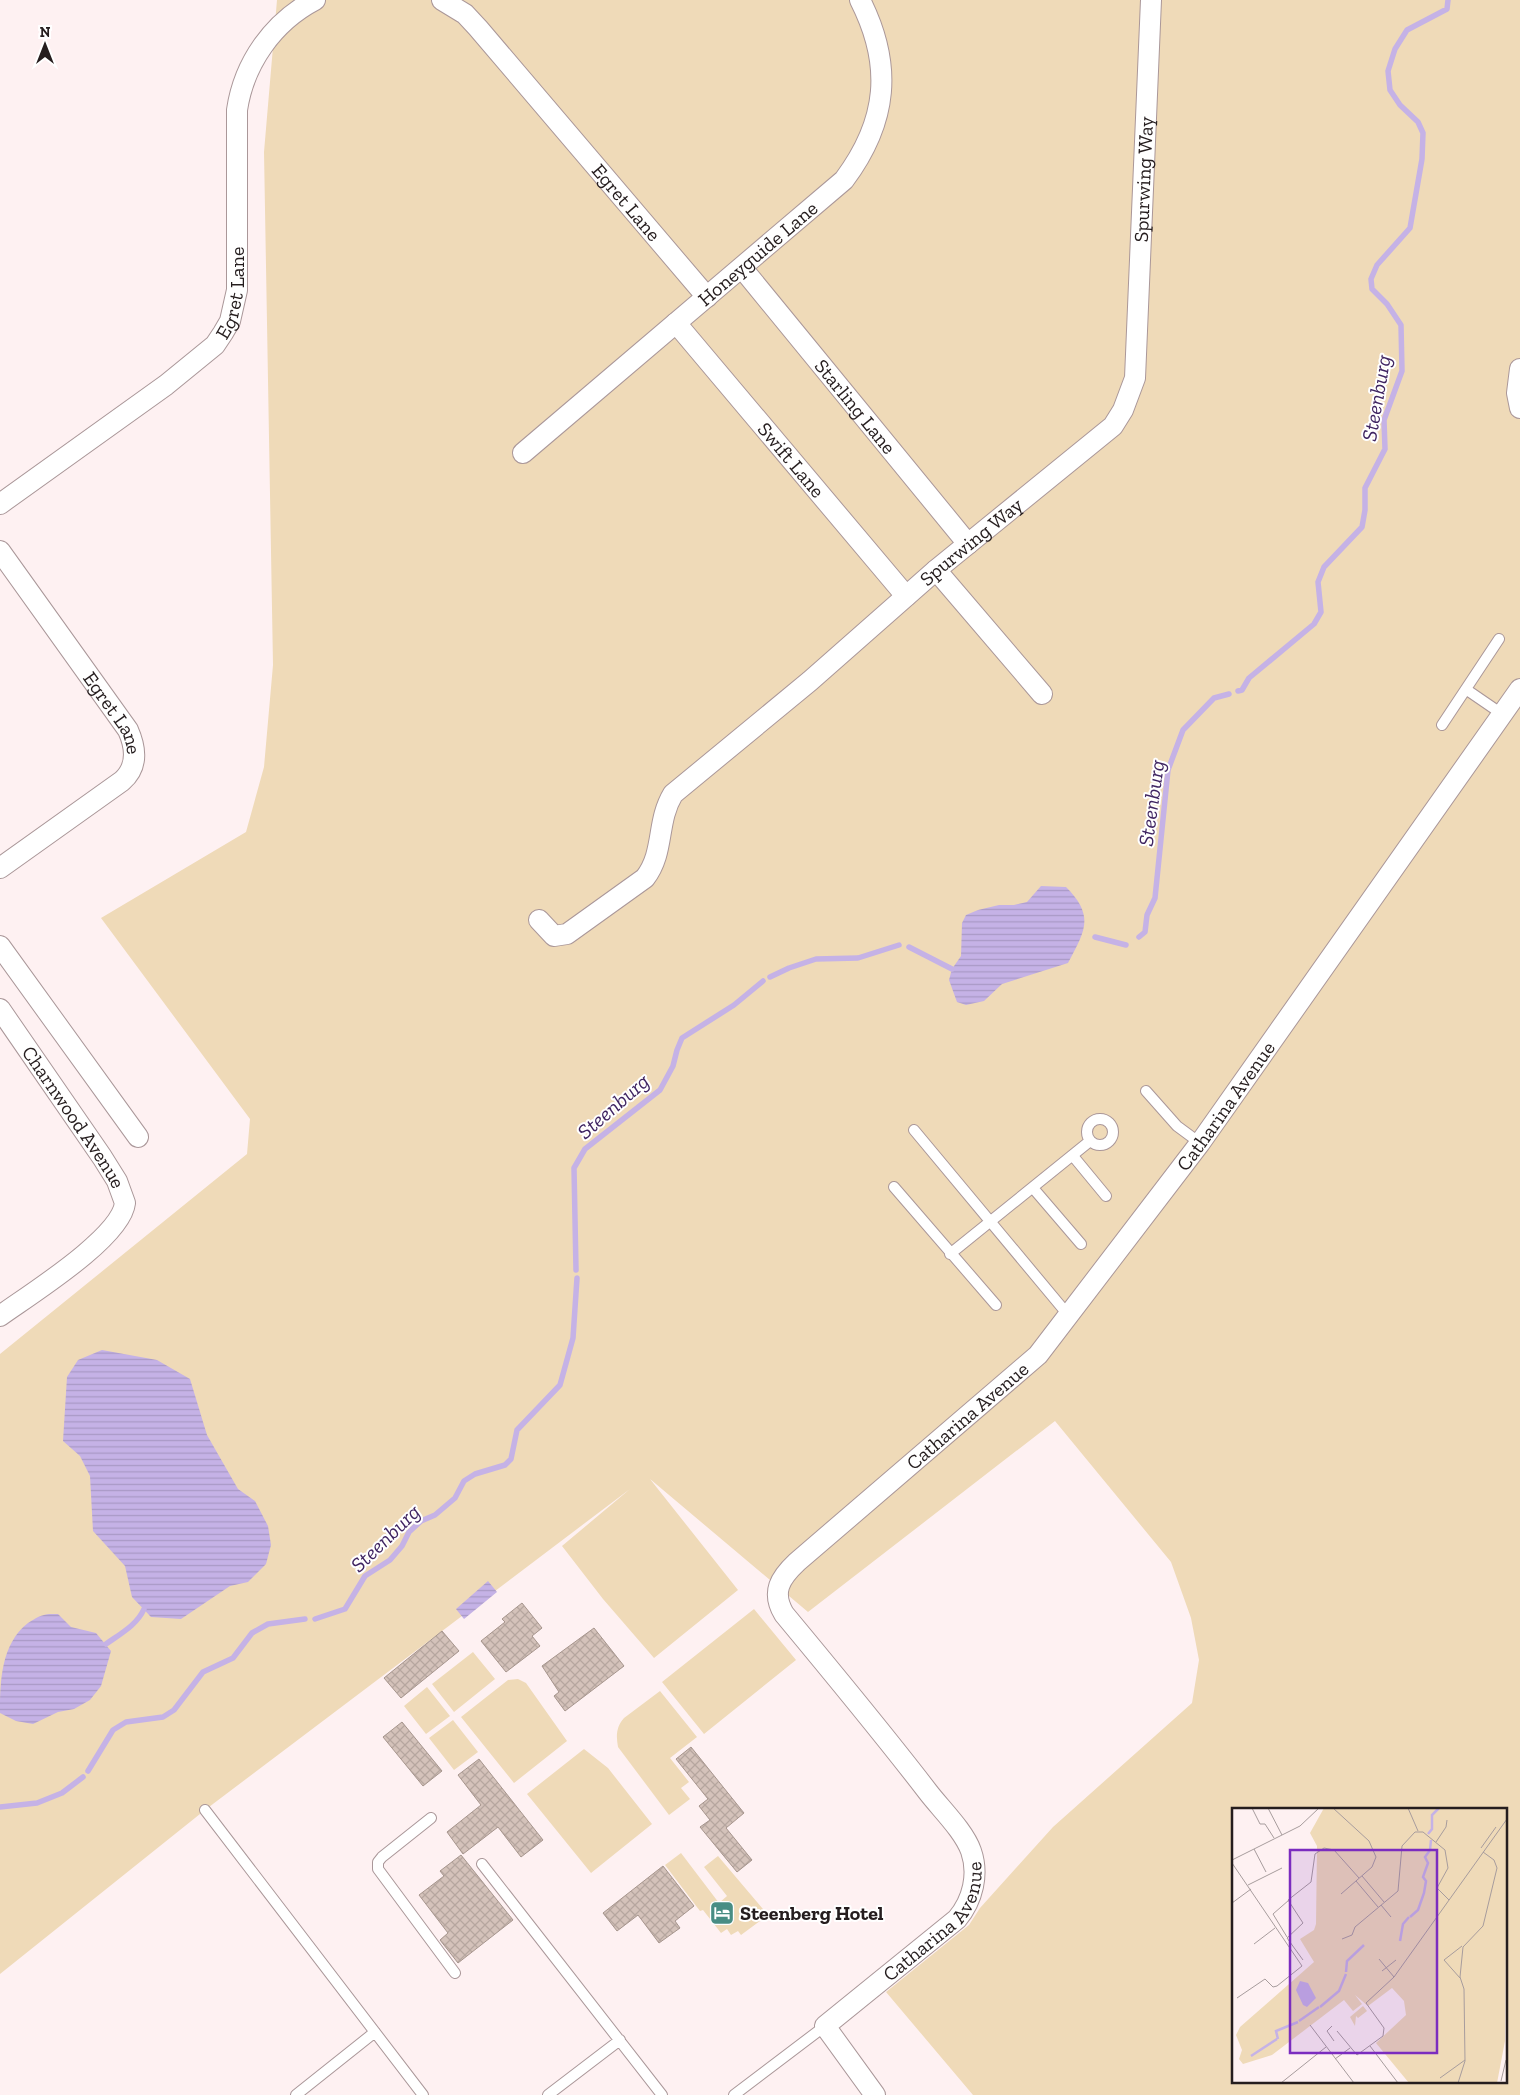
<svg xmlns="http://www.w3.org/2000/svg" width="1520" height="2095" viewBox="0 0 1520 2095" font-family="'Zilla Slab',serif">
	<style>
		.green { fill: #efdab8; fill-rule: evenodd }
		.water { fill: url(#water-rules) }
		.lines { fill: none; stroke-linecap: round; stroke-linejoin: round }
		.stream { stroke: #c5b2e6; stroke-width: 5.5 }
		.building { fill: url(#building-cross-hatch); stroke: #a6958d }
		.service-casing { stroke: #aa9799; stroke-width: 12 }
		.minor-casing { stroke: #aa9799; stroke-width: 22 }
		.service { stroke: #fff; stroke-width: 10 }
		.minor { stroke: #fff; stroke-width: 20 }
		.labels { text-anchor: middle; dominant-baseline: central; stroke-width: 4; stroke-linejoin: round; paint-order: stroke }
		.street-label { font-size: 20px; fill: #251d1e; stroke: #fff }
		.poi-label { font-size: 20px; font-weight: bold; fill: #251d1e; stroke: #fff; text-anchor: start }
		.water-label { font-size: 21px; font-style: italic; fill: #3f2461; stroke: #fff }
		.inset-river { fill: none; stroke: #c5b2e6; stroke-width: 2.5 }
		.inset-road { fill: none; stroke: #a79c9d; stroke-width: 1 }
		.view { fill: #7b2cbf; fill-opacity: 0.15; stroke: #7b2cbf; stroke-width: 2.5 }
		.inset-edge { fill: none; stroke: #251d1e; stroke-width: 2.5 }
	</style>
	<defs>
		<pattern id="water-rules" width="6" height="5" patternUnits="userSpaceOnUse" patternTransform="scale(1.25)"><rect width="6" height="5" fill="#c5b2e6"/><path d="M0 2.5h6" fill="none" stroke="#a999c5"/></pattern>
		<pattern id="building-cross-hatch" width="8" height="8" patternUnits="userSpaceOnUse" patternTransform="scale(1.25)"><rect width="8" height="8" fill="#d4c2ba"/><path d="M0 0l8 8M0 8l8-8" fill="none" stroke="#b6a69f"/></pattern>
	</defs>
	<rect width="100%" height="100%" fill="#fef1f2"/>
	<path class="green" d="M277,0H1520V2095H973L886,1992L969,1925L980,1908L1053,1827L1192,1703L1199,1660L1191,1618L1171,1562L1055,1421L808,1612L650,1479L738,1590L654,1658L603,1599L562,1546L630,1489L205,1810L0,1974V1354L247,1154L250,1119L101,918L246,832L264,767L273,665L264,152ZM1234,1809H1506V2081H1234Z
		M754,1609L796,1660L704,1734L662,1682Z
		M473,1652L495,1679L454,1712L432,1684Z
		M518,1679L526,1683L567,1741L514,1783L461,1717L508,1680Z
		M427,1687L450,1716L426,1734L404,1706Z
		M660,1691L697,1737L670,1758L689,1782L681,1788L690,1799L669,1815L618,1747C616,1736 616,1727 624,1718Z
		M453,1720L478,1752L454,1770L429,1738Z
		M584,1749L608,1768L652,1824L591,1873L527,1794Z
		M681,1853L719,1903L727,1896L704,1867L718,1856L768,1915L741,1935L738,1931L731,1935L727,1929L721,1933L703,1910L700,1911L665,1865Z"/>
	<path class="water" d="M1041,886L1066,887C1095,916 1085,931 1068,963L1002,984L984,1001L966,1005L957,1002L949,980L952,969L961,956L962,923L966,915L978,910L999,905H1014L1027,902Z
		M102,1350L157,1360L190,1379L207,1435L238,1489L255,1501L268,1526L271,1545L266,1564L248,1582L230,1586L181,1619L151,1617L132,1597L125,1566L93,1531L90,1476L80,1456L63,1441L67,1377L78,1360Z
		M488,1581L497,1592L464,1619L456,1609Z
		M49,1614H58L71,1627L96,1633L111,1651L101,1686L90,1700L74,1709L58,1712L33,1724L16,1721L0,1713C0,1681 1,1644 28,1623C36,1618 40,1615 49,1614Z"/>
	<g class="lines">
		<path class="stream" d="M1238,691L1242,690L1249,678L1314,624L1321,612L1318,582L1324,567L1362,527L1365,510V488L1385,449L1384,420L1402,371L1401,325L1387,304L1372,289L1371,279L1377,265L1410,228L1422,159L1423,133L1418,122L1400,105L1390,90L1388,71L1395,49L1407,30L1447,9L1448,0
			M1095,937L1126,945
			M1139,937L1145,932L1147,915L1155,898L1168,770L1183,730L1214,698L1229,694
			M909,947L952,969
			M770,977L789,968L816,959L858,958L899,945
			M576,1270L574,1168L585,1149L660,1090L673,1066L677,1050L682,1038L734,1005L763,981
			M315,1619L345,1609L365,1576L390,1560L402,1546L409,1532L421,1521L435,1515L455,1498L464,1481L475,1474L505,1465L511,1459L517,1430L560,1385L573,1338L577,1278
			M106,1644C120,1634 137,1625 144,1609
			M88,1771L113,1730L126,1722L163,1717L174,1710L203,1672L233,1658L252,1633L268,1624L305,1619
			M0,1807L37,1803L62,1793L83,1777"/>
	</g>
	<path class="building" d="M522,1603L542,1628L532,1636L540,1646L506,1672L481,1641L505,1622L502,1619Z
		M594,1628L624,1666L565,1711L554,1696L559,1692L542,1666Z
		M442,1631L459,1651L401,1698L384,1678Z
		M402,1722L442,1771L423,1786L383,1737Z
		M691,1747L744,1813L726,1828L752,1860L737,1872L700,1827L710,1820L699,1806L708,1799L676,1759Z
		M479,1759L543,1840L521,1857L498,1827L463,1854L447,1832L481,1805L458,1775Z
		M461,1855L513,1920L458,1963L440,1940L448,1933L419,1895L444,1876L440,1871Z
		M663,1866L694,1906L675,1921L680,1928L659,1943L638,1915L617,1931L603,1913Z"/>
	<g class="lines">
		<defs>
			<path id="service" d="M1467,690L1502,714
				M1442,725L1499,639
				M1146,1091L1177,1126L1200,1143
				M1087 1132a13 13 0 1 1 26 0a13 13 0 1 1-26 0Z
				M914,1130L1069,1316
				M1073,1156L1106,1196
				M894,1187L996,1305
				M1033,1188L1081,1244
				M950,1254L1090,1141
				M205,1810L423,2095
				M431,1818L382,1857L378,1862V1869L455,1973
				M482,1864L662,2095
				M296,2095L375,2032
				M548,2095L620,2040
				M734,2095L825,2026"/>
			<g id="minor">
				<path id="s1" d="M442,0L465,14L478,28L707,297"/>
				<path id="s2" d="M742,268L968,544"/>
				<path id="s3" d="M676,323L906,596"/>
				<path d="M1520,369L1517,393L1520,408"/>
				<path id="s4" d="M523,453L844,180C888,121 893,65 860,0"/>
				<path id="s5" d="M0,504L166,385L215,345L223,333L230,321L237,290V110C244,63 273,22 315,0"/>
				<path id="s6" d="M0,551L128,730C136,748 138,767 122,781L0,868"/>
				<path d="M936,570L1042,694"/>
				<path id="s7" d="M539,920L554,936L567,934L645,878C665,852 656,822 673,794L810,681L936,570L1113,426L1123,410L1135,378L1151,0"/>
				<path d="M0,946L138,1137"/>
				<path id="s8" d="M0,1009L102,1157L117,1181L125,1203C121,1238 29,1295 0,1316"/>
				<path id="s9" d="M875,2095L825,2026L957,1919C973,1900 979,1874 971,1851C964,1831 941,1809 928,1792C882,1732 833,1673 784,1614C771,1592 780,1578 797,1562L1038,1355L1200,1143L1520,689"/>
			</g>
		</defs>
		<use href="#service" class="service-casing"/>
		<use href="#minor" class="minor-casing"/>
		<use href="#service" class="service"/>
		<use href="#minor" class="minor"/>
	</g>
	<defs>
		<symbol id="hotel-square" viewBox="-11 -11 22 22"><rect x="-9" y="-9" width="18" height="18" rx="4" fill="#488d84" stroke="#fff"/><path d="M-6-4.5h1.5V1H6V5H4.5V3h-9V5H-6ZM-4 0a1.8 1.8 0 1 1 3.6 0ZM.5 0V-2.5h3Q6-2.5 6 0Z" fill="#fff"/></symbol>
	</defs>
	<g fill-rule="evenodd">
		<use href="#hotel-square" x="708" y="1899" width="28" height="28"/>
	</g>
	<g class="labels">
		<g class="street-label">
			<text stroke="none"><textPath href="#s7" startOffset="1046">Spurwing Way</textPath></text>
			<text stroke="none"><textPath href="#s1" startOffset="275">Egret Lane</textPath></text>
			<text stroke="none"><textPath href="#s4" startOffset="308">Honeyguide Lane</textPath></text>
			<text stroke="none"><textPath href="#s5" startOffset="324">Egret Lane</textPath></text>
			<text stroke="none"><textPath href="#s2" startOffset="179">Starling Lane</textPath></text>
			<text stroke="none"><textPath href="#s3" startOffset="179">Swift Lane</textPath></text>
			<text stroke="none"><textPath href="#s7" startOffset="611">Spurwing Way</textPath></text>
			<text stroke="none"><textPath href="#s6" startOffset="198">Egret Lane</textPath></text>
			<text stroke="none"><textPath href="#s9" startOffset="1319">Catharina Avenue</textPath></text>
			<text stroke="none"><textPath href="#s8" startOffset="131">Charnwood Avenue</textPath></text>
			<text stroke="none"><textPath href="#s9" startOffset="914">Catharina Avenue</textPath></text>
			<text stroke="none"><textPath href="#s9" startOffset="240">Catharina Avenue</textPath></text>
		</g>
		<g class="poi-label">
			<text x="740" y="1913">Steenberg Hotel</text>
		</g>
		<g class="water-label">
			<text transform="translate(1376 398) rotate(-80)">Steenburg</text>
			<text transform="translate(1151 803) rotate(-82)">Steenburg</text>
			<text transform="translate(613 1106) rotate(-41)">Steenburg</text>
			<text transform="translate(385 1538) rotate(-44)">Steenburg</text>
		</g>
	</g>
	<g transform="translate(1232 1808)">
		<rect width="275" height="275" fill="#fef1f2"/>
		<path d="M92,0H275L273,233L265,275H177L144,235L174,207L172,193L160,180L136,198L123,187L130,196L121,203L112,192L40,247L11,256L7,251L10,242L4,227L8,219L82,154L68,131L82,122L84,116L85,38L78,25ZM131,198L135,203L126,210L124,208L123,218L118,209Z" fill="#efdab8"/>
		<path d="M68,173L76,175L84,190L75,199L71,197L64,182Z" fill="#c5b2e6"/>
		<path class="inset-river" d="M196,26L200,21V7L207,0M178,109L186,102L192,85L194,73L191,69L196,55L193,49L198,42L199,32M168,133L171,116L177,109M114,164L115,153L132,137M88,199L107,183L114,166M67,213L87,199M46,231L44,223L66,214M19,248L45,231"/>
		<path class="inset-road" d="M20,0L28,16H33L42,30M36,0L50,27M101,0L137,33L144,49L140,59L109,86M176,0L186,23M204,34L214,19L215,12M249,40L264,19M22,41L34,64M0,52L68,18L87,0M0,55L70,158L45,178L41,179L33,171L5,190M130,68L152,94M124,73L146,99M16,77L50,60M0,95L19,81M149,97L159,109M55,129L41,106L57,92M110,131L120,127L123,119L166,83L170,38L183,24H191L213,42L216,60L205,80L217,92M22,136L43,120M147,151L162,169M71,152L55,130L71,115L56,92L79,74L83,46L92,40L102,42L127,70M150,163L164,152M228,170L212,152L230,138M78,217L122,275M100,218L95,223L102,233M105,223L125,247L151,228L152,220L134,195L162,169L275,11M138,238L166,275M103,251L118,240M208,270L233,252M269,273L274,252M49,275L94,239M226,275L233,253L232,181L228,169L231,139L251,118L265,60L262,52L251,44"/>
		<path class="view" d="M58,42H205V245H58Z"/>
		<rect width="275" height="275" class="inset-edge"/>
	</g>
	<g transform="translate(45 45)" stroke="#ffffff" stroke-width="4" paint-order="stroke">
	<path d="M0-4L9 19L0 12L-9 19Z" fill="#251d1e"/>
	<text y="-8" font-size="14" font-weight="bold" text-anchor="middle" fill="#251d1e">N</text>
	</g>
</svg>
